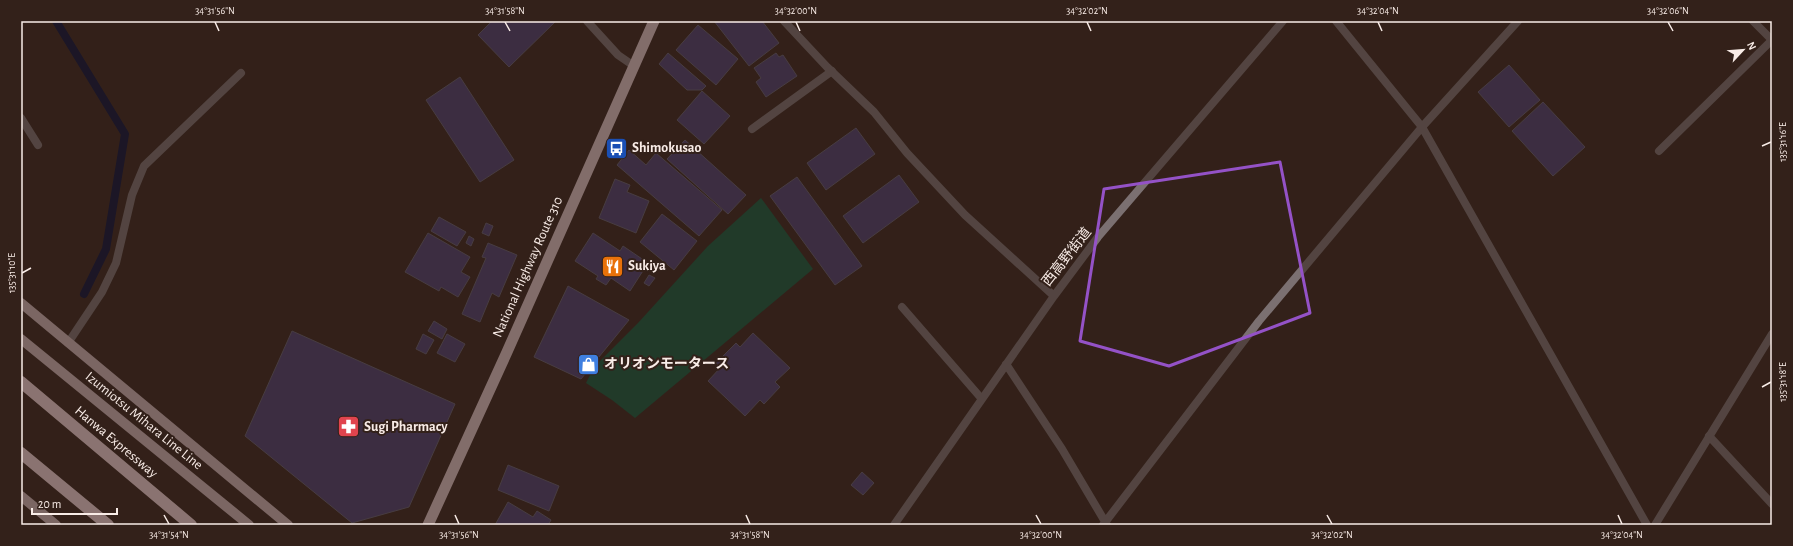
<svg xmlns="http://www.w3.org/2000/svg" width="1793" height="546" viewBox="0 0 1793 546" font-family="'Alegreya Sans','Noto Sans JP',sans-serif">
	<style>
		.green { fill: #0c593c }
		.lines { fill: none; stroke-linecap: round; stroke-linejoin: round }
		.stream { stroke: #000a36; stroke-width: 8 }
		.building { fill: #473c71; stroke: #615e72 }
		.service { stroke: #7b7071; stroke-width: 8 }
		.minor { stroke: #7b7071; stroke-width: 8 }
		.tertiary { stroke: #7b7071; stroke-width: 8 }
		.primary { stroke: #d2babd; stroke-width: 10 }
		.trunk { stroke: #e3c9cc; stroke-width: 11 }
		.motorway { stroke: #f4d8db; stroke-width: 12 }
		.marked { fill: none; stroke: #9452c7; stroke-width: 3; stroke-linejoin: round }
		.ticks { fill: none; stroke: #f9ece7; stroke-width: 1.5 }
		.labels { text-anchor: middle; dominant-baseline: central; stroke-width: 4; stroke-linejoin: round; paint-order: stroke }
		.poi-label { font-size: 14px; font-weight: bold; fill: #f9ece7; stroke: #33211a; text-anchor: start }
		.street-label { font-size: 14px; fill: #f9ece7; stroke: #33211a }
		.neatline { fill: none; stroke: #f9ece7; stroke-width: 1.5 }
		.ticks-label { font-size: 10px; text-anchor: middle; fill: #f9ece7 }
	</style>
	<rect width="100%" height="100%" fill="#33211a"/>
	<path class="green" d="M761,198L813,269L635,418L612,400L586,383L594,367L638,323L708,246Z"/>
	<g class="lines">
		<path class="stream" d="M56,21L125,134L106,249L84,294"/>
	</g>
	<path class="building" d="M492,21H556L509,67L478,35Z
		M714,21H762L779,43L749,66Z
		M698,25L738,59L716,85L676,50Z
		M668,53L706,86L702,90H687L659,64Z
		M776,53L779,57L783,55L797,76L766,97L756,82L761,78L754,68Z
		M1509,65L1540,100L1509,127L1478,92Z
		M460,77L514,160L480,182L426,100Z
		M702,91L730,116L704,144L677,120Z
		M1543,102L1585,147L1553,176L1512,131Z
		M856,128L875,154L826,190L807,163Z
		M685,140L746,195L728,214L667,159Z
		M629,150L646,165L656,153L722,210L699,236L617,165Z
		M899,175L919,202L863,243L843,216Z
		M797,177L862,266L835,285L770,196Z
		M615,179L630,185L627,192L649,201L636,233L599,218Z
		M662,214L697,241L674,270L640,242Z
		M439,217L466,232L457,246L431,231Z
		M486,223L493,226L489,236L482,233Z
		M428,233L470,257L461,272L470,277L458,297L441,287L439,291L405,272Z
		M593,233L620,251L623,246L648,263L630,291L611,278L606,285L596,279L598,276L575,261Z
		M469,236L474,239L471,246L466,243Z
		M488,243L517,255L499,297L492,293L480,322L462,314L486,258L482,257Z
		M649,275L655,278L649,286L644,283Z
		M568,286L629,320L581,379L534,357Z
		M434,321L447,329L442,339L428,331Z
		M292,331L455,404L409,507L352,523L245,436Z
		M753,333L790,368L775,382L780,387L764,404L760,400L745,416L708,381L721,367L716,363L736,343L740,347Z
		M423,334L434,340L426,354L416,349Z
		M447,334L465,344L455,362L437,353Z
		M508,465L559,486L549,511L498,490Z
		M862,472L874,483L863,495L851,485Z
		M508,502L533,517L537,511L551,520L548,525H495Z"/>
	<g class="lines">
		<path class="service" d="M587,21L618,55L634,66
			M752,129L832,71
			M902,307L981,398"/>
		<path class="minor" d="M784,21L827,67L874,112L907,153L965,215L1054,296
			M1336,21L1422,127L1647,525
			M21,118L38,145
			M1659,151L1772,40L1753,21
			M68,343L102,292L116,263L132,195L144,166L241,73
			M1006,364L1062,449L1107,525
			M1709,436L1772,504
			M894,525L1054,296L1098,237L1283,21
			M1103,525L1259,321L1422,127L1518,21"/>
		<path class="tertiary" d="M1655,525L1772,334"/>
		<path class="primary" d="M21,303L288,525
			M21,339L249,525
			M21,496L56,525"/>
		<path class="trunk" d="M428,525L507,352L654,21"/>
		<path class="motorway" d="M21,382L191,525
			M21,453L108,525"/>
	</g>
	<path d="M0 0H1793V546H0ZM1280,162L1310,313L1169,366L1080,341L1104,189Z" fill="#33211a" fill-opacity=".55" fill-rule="evenodd"/>
	<path class="marked" d="M1280,162L1310,313L1169,366L1080,341L1104,189Z"/>
	<path class="ticks" d="M215,22L219,31M505,22L510,31M796,22L800,31M1087,22L1091,31M1378,22L1382,31M1668,22L1673,31M1762,146L1771,142M22,273L31,268M1762,387L1771,382M164,515L169,524M455,515L459,524M746,515L750,524M1036,515L1041,524M1327,515L1332,524M1618,515L1622,524"/>
	<defs>
		<symbol id="bus-square" viewBox="-11 -11 22 22"><rect x="-9" y="-9" width="18" height="18" rx="4" fill="#1a4fb4" stroke="#33211a"/><path d="M-5-6H5V4H4V6H2V4H-2V6H-4V4H-5ZM-3.5-4V0h7V-4ZM-3.5 1.2v1.5H-2V1.2ZM2 1.2v1.5H3.5V1.2Z" fill="#fff"/></symbol>
		<symbol id="restaurant-square" viewBox="-11 -11 22 22"><rect x="-9" y="-9" width="18" height="18" rx="4" fill="#e8710a" stroke="#33211a"/><path d="M-5-6h1v4h1v-4h1v4h1v-4h1v5L-1.5 .5V6h-2V.5L-5-1ZM5-6V6H3V1.5H1.5Q1.5-4 5-6Z" fill="#fff"/></symbol>
		<symbol id="shop-square" viewBox="-11 -11 22 22"><rect x="-9" y="-9" width="18" height="18" rx="4" fill="#3f7fe0" stroke="#33211a"/><path d="M-5-2.5h2.3a2.7 3.5 0 0 1 5.4 0H5L5.5 6h-11ZM-1.5-2.5h3a1.5 2.3 0 0 0-3 0Z" fill="#fff"/></symbol>
		<symbol id="pharmacy-square" viewBox="-11 -11 22 22"><rect x="-9" y="-9" width="18" height="18" rx="4" fill="#e0444e" stroke="#33211a"/><path d="M-2-6h4v4h4v4h-4v4h-4v-4h-4v-4h4Z" fill="#fff"/></symbol>
	</defs>
	<g fill-rule="evenodd">
		<use href="#bus-square" x="604" y="136" width="25" height="25"/>
		<use href="#restaurant-square" x="600" y="254" width="25" height="25"/>
		<use href="#shop-square" x="576" y="352" width="25" height="25"/>
		<use href="#pharmacy-square" x="336" y="414" width="25" height="25"/>
	</g>
	<g class="labels">
		<g class="poi-label">
			<text x="632" y="148">Shimokusao</text>
			<text x="628" y="266">Sukiya</text>
			<text x="604" y="364">オリオンモータース</text>
			<text x="364" y="427">Sugi Pharmacy</text>
		</g>
		<g class="street-label">
			<text transform="translate(1067 257) rotate(-52)">西高野街道</text>
			<text transform="translate(528 267) rotate(-66)">National Highway Route 310</text>
			<text transform="translate(144 421) rotate(39)">Izumiotsu Mihara Line Line</text>
			<text transform="translate(116 442) rotate(40)">Hanwa Expressway</text>
		</g>
	</g>
	<rect width="1793" height="546" fill="none" stroke="#33211a" stroke-width="44"/>
	<g transform="translate(1743 50) rotate(64)" stroke="#33211a" stroke-width="3" paint-order="stroke">
	<path d="M0-3L7 15L0 10L-7 15Z" fill="#f9ece7"/>
	<text y="-6" font-size="11" font-weight="bold" text-anchor="middle" fill="#f9ece7">N</text>
	</g>
	<path d="M32 508v6h85v-6" fill="none" stroke="#f9ece7" stroke-width="2"/>
	<text x="38" y="508" font-size="12" fill="#f9ece7" stroke="#33211a" stroke-width="3" paint-order="stroke">20 m</text>
	<rect x="22" y="22" width="1749" height="502" class="neatline"/>
	<g class="ticks-label">
		<text x="215" y="14">34°31'56"N</text>
		<text x="505" y="14">34°31'58"N</text>
		<text x="796" y="14">34°32'00"N</text>
		<text x="1087" y="14">34°32'02"N</text>
		<text x="1378" y="14">34°32'04"N</text>
		<text x="1668" y="14">34°32'06"N</text>
		<text transform="translate(1782 142) rotate(-90)" y="4">135°31'16"E</text>
		<text transform="translate(11 273) rotate(-90)" y="4">135°31'10"E</text>
		<text transform="translate(1782 382) rotate(-90)" y="4">135°31'18"E</text>
		<text x="169" y="538">34°31'54"N</text>
		<text x="459" y="538">34°31'56"N</text>
		<text x="750" y="538">34°31'58"N</text>
		<text x="1041" y="538">34°32'00"N</text>
		<text x="1332" y="538">34°32'02"N</text>
		<text x="1622" y="538">34°32'04"N</text>
	</g>
</svg>
